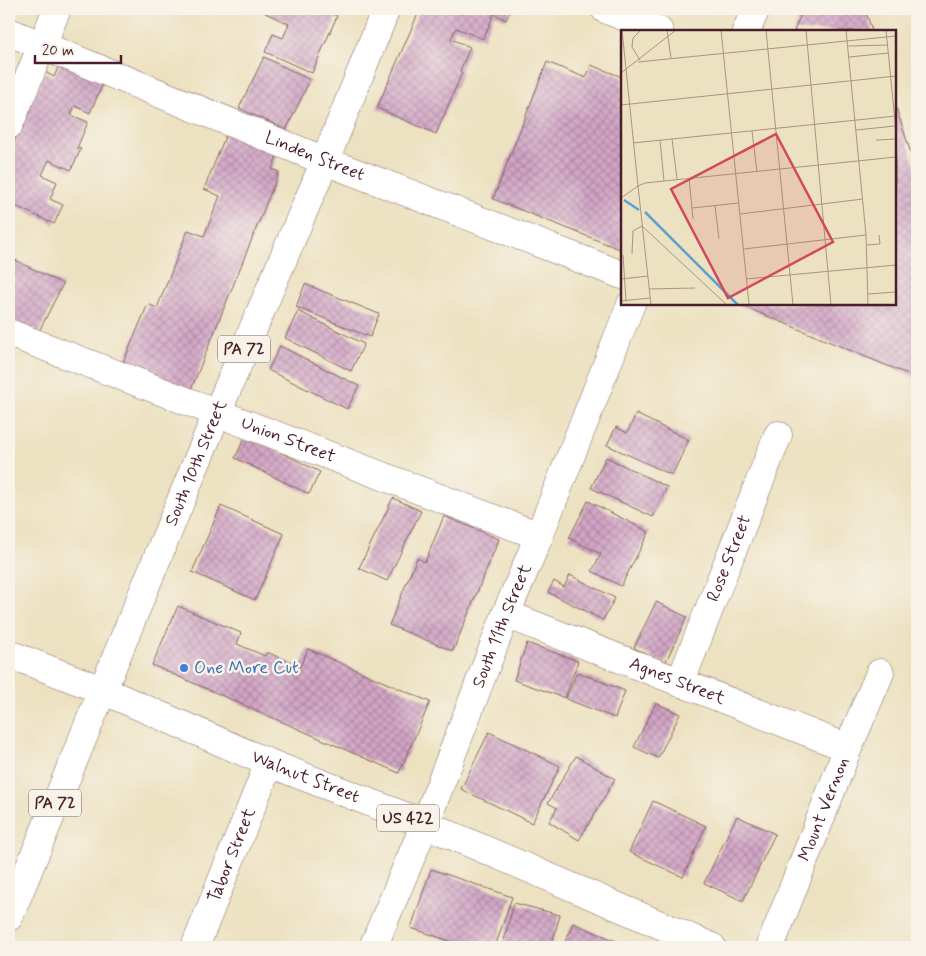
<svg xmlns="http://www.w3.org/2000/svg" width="926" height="956" viewBox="0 0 926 956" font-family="Mynerve,sans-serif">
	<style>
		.building { fill: url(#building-cross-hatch) }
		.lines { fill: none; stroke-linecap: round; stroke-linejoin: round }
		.minor-casing { stroke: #83635f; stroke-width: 29 }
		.highway-casing { stroke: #83635f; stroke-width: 29 }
		.minor { stroke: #fff; stroke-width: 28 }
		.highway { stroke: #fff; stroke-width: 28 }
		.shop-dot { fill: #3f7fe0; stroke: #f7f3e8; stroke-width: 2 }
		.labels { text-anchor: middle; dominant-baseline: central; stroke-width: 5; stroke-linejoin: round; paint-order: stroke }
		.shield { fill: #f7f3e8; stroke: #7e5f64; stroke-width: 1 }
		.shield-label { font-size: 16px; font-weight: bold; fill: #4a1f2b }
		.street-label { font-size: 18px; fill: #4a1f2b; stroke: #f7f3e8 }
		.shop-label { font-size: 18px; fill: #366cbe; stroke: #f7f3e8; text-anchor: start }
		.inset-river { fill: none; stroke: #5fa0d3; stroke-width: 2.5 }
		.inset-road { fill: none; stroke: #ab9384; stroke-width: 1 }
		.view { fill: #d1495b; fill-opacity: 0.15; stroke: #d1495b; stroke-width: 2.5 }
		.inset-edge { fill: none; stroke: #4a1f2b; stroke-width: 2.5 }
	</style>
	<defs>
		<pattern id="building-cross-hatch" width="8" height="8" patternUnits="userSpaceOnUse" patternTransform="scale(1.25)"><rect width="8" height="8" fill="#d2a5c6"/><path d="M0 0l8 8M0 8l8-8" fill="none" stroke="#ac86a1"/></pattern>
	</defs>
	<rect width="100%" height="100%" fill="#f7f3e8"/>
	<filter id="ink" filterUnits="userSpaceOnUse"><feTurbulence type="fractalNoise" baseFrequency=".02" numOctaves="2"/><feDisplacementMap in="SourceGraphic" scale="10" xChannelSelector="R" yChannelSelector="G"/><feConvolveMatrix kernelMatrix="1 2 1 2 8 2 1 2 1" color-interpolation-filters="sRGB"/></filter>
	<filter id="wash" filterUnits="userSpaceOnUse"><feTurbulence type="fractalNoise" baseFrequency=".0096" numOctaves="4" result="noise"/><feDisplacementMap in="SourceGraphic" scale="20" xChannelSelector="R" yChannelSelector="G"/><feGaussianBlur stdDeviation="1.12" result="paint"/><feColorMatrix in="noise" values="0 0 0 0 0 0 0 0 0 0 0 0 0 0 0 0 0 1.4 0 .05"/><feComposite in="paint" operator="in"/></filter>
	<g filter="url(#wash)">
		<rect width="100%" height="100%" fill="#ece1c0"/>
		<g id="blocks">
			<path class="building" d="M257,9H321L337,16L312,73L265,52L273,34L283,38L289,24Z
				M420,9H511L506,20L494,14L483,39L456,28L451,39L470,47L460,71L462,73L436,134L377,108Z
				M803,9H865L872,31H794Z
				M264,57L310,80L286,130L239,108Z
				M61,60L105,79L90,113L75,106L71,115L88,122L77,148L81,149L71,170L49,160L42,175L57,182L50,199L63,205L54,224L9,203V153L45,72L54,77Z
				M547,62L586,78L591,65L622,77V250L493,199Z
				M895,104L917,172V378L738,304H895Z
				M229,127L280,148L272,169L279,172L188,397L120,370L148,304L157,308L188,230L204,236L220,196L204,189Z
				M9,257L63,284L35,339L9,326Z
				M305,284L379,314L370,337L296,307Z
				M298,311L364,344L351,371L285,338Z
				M280,346L359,386L347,409L268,370Z
				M636,414L689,440L672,475L607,445L616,427L627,433Z
				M246,435L320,472L309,494L235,458Z
				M606,457L667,487L653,517L591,488Z
				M393,498L421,511L387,581L359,568Z
				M588,501L649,532L621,586L592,571L601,554L569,538Z
				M221,506L284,534L255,600L192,572Z
				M444,516L499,539L453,651L389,625L417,558L425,562Z
				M570,575L615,598L603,620L548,592L554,581L564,587Z
				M656,602L687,617L665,663L634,648Z
				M178,606L241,633L237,644L265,656L267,652L300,667L308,649L430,702L399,773L152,665Z
				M527,643L578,661L565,698L514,680Z
				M577,672L625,691L615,718L566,699Z
				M656,703L680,714L658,758L634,747Z
				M489,732L560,766L532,823L461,789Z
				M576,756L615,779L579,840L549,822L557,808L548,803Z
				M653,801L706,826L683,877L629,852Z
				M737,816L775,834L743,901L704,883Z
				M431,869L512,897L495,947H453L451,946L453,942L411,928Z
				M514,903L560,915L551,947H502Z
				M573,923L616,941L613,947H563Z
				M629,942L641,947H626Z"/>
		</g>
	</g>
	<g filter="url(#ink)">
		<use href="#blocks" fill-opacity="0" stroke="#83635f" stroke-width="1"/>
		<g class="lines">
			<defs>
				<g id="minor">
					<path d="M605,9L659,31"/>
					<path d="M746,31L756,9"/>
					<path id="s1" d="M9,32L325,161L622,275"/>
					<path d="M9,125L57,9"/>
					<path id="s2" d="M9,333L539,536"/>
					<path id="s3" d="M506,614L848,748"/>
					<path id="s4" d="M680,683L778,435"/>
					<path id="s5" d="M195,947L269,763"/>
					<path id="s6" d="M373,947L425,824L506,614L539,536L631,304"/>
					<path id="s7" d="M770,947L848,748L880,673"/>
				</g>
				<g id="highway">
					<path id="s8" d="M9,654L102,690L269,763L425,824L712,947"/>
					<path id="s9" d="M9,917L217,413L325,161L386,9"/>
				</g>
			</defs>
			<use href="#minor" class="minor-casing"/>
			<use href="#highway" class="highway-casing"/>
			<use href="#minor" class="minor"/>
			<use href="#highway" class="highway"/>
		</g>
	</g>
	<circle class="shop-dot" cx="184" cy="668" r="5"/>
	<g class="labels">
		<g class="shield">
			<rect x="218" y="335.5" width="52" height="27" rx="4"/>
			<rect x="29" y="789.5" width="52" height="27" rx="4"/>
			<rect x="377" y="804.5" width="62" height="27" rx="4"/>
		</g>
		<g class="shield-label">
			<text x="244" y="349">PA 72</text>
			<text x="55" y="803">PA 72</text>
			<text x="408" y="818">US 422</text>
		</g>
		<g class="street-label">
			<text stroke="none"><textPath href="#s1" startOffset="330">Linden Street</textPath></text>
			<text stroke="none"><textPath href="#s2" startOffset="299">Union Street</textPath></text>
			<text stroke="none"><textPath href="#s9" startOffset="491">South 10th Street</textPath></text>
			<text stroke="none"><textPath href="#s4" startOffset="134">Rose Street</textPath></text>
			<text stroke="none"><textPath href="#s6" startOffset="346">South 11th Street</textPath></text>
			<text stroke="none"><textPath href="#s3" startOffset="184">Agnes Street</textPath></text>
			<text stroke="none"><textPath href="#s8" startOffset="321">Walnut Street</textPath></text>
			<text stroke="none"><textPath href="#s7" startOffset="148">Mount Vernon</textPath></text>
			<text stroke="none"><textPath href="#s5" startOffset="99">Tabor Street</textPath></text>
		</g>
		<g class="shop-label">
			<text x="194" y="668">One More Cut</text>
		</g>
	</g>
	<g transform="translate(621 30)">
		<rect width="275" height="275" fill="#ece1c0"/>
		<path class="inset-river" d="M3,170L18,180M24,182L117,275"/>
		<path class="inset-road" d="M1,0L17,156L24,153L275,127M46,0L50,28M100,0L128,274M145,0L172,275M185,0L210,275M225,0L245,205L247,275M265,0L275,101M227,16L267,15M228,27L268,23M19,30L11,17L12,8L20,0M17,32L275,6M0,43L55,0M0,75L275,46M235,100L274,96M131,101L136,142M51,109L56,149M39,110L43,151M255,110L275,109M12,113L275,86M68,148L72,189M17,156L30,275M0,168L17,156M94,176L98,209M71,178L118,173M119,184L242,169M246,215L259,214L258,205M123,219L245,205M11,224L12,201L21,196L106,275M2,225L5,271M0,249L27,246M125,249L275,235M28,259L74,258M247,264L275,262M0,271L29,268"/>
		<path class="view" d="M155,104L212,212L107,268L50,159Z"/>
		<rect width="275" height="275" class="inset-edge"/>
	</g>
	<rect width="926" height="956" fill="none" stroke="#f7f3e8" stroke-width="30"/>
	<path d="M35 55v8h86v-8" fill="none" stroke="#4a1f2b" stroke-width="2.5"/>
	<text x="42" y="55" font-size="15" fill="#4a1f2b" stroke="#f7f3e8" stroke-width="4" paint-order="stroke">20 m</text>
</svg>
